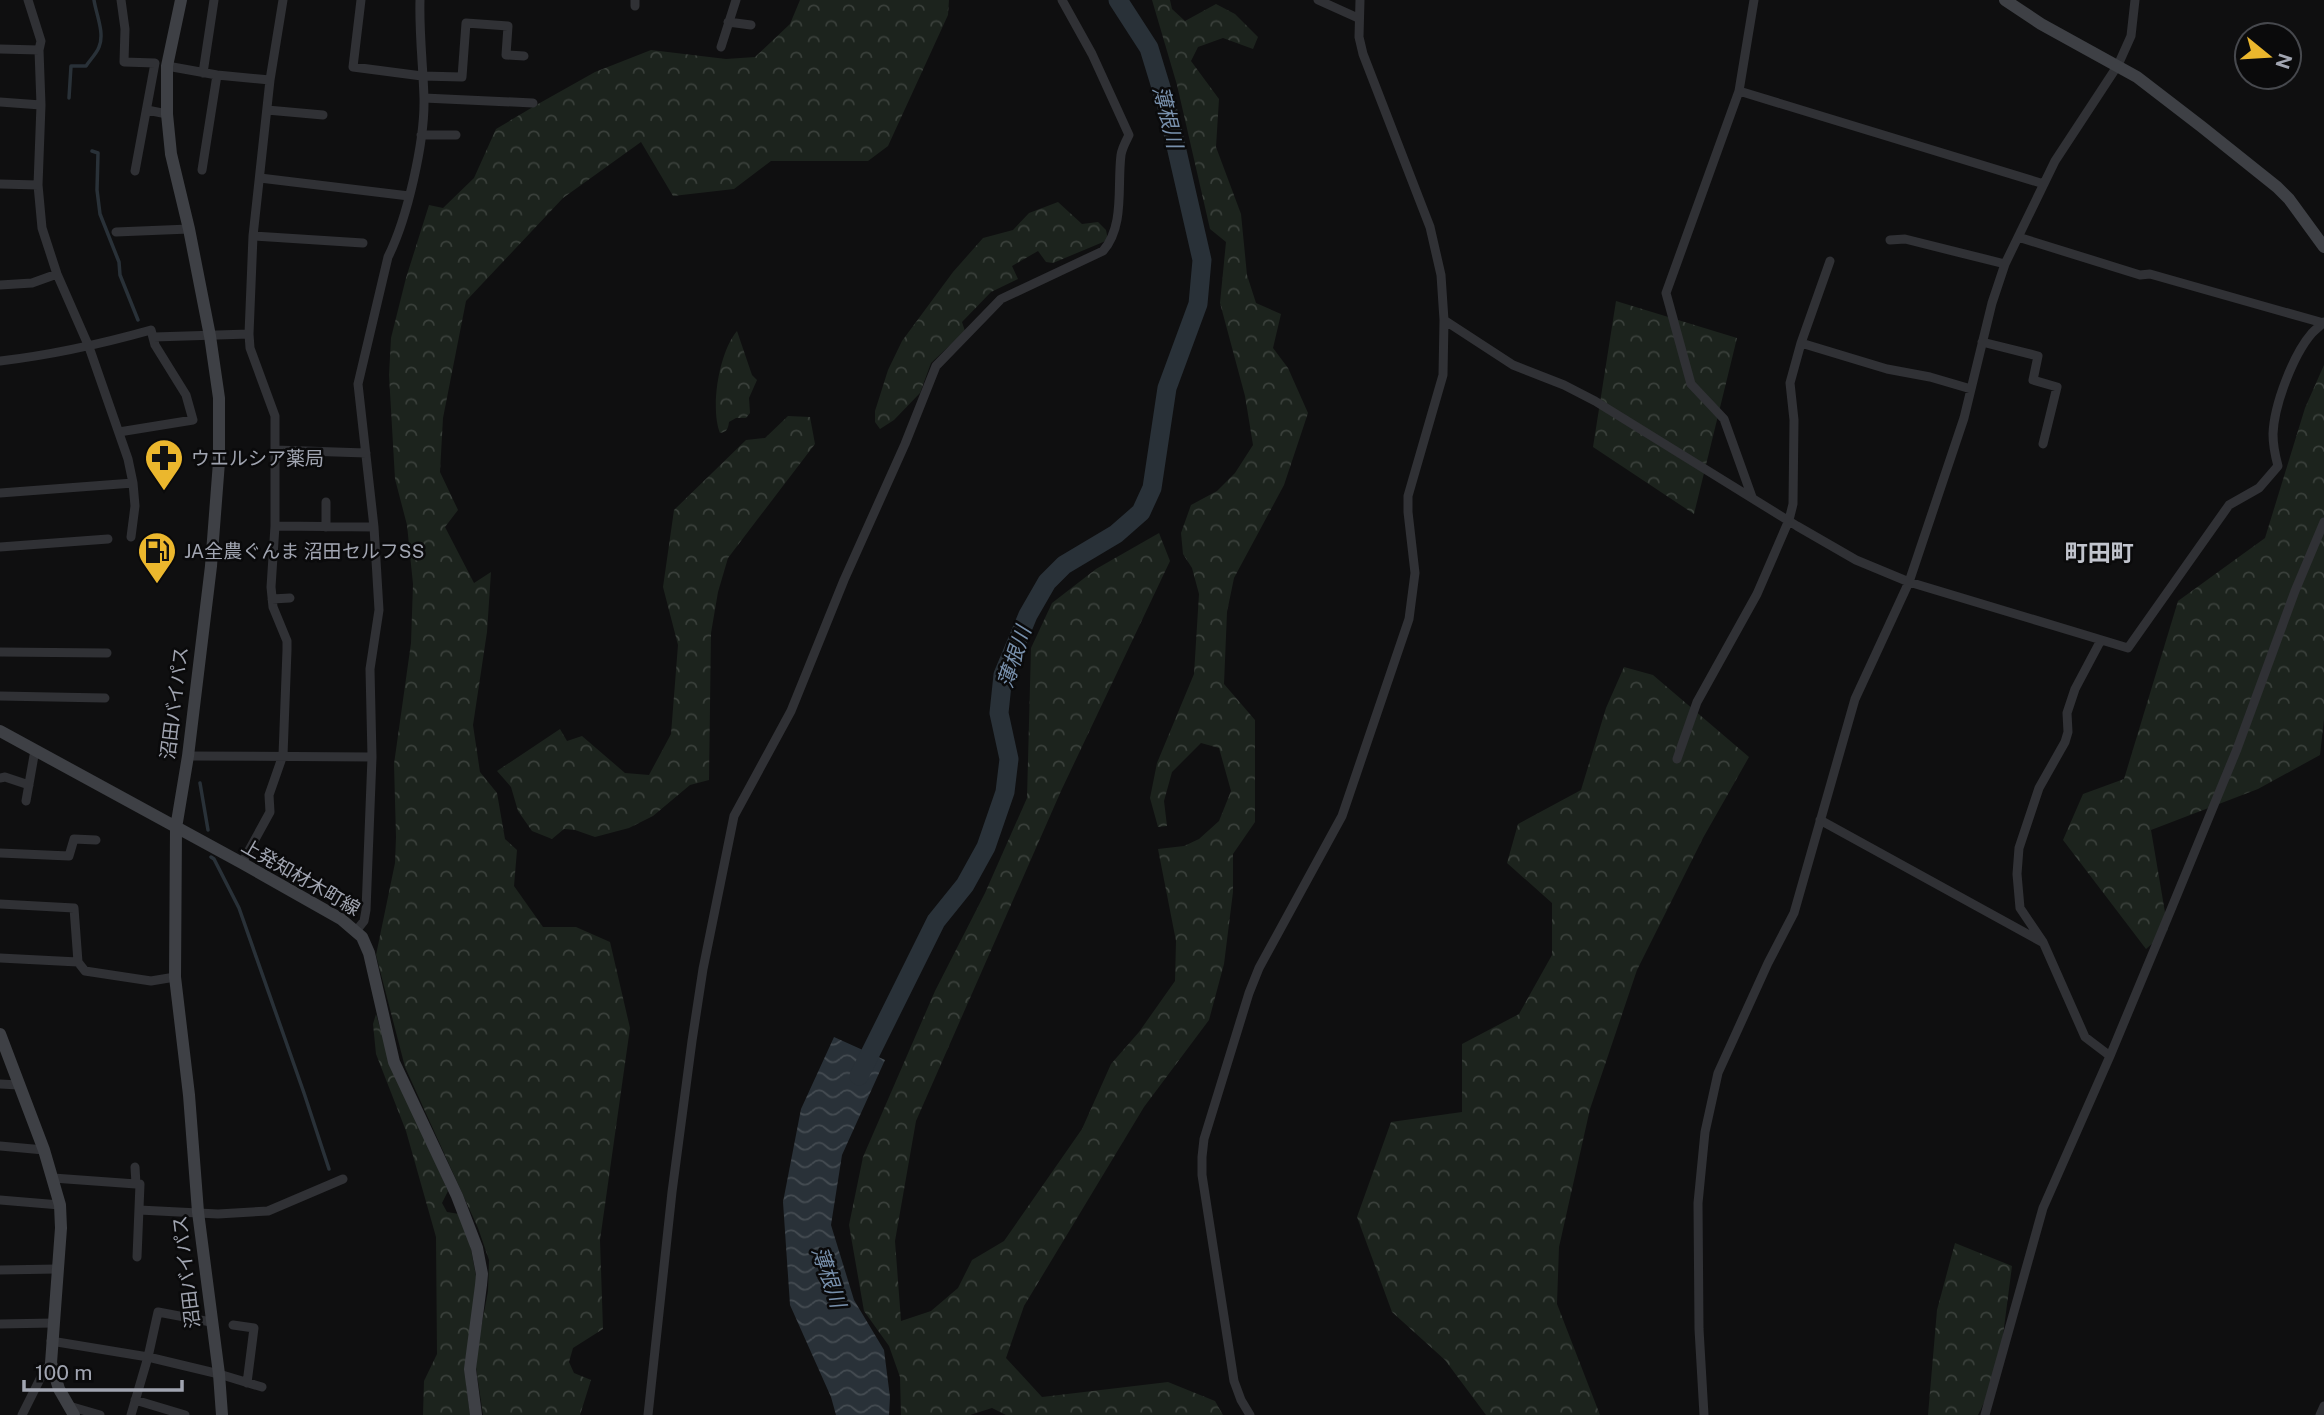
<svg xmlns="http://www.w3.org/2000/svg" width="2324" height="1415" viewBox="0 0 2324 1415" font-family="'Public Sans','Noto Sans JP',sans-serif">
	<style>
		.forest { fill: url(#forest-crowns) }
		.water { fill: url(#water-waves) }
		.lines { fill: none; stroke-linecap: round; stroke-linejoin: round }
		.stream { stroke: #293138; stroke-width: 3.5 }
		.river { stroke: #293138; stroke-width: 19 }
		.street { stroke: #303135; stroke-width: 9 }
		.secondary { stroke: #3e4045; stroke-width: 12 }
		.labels { text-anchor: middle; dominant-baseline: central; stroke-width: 5; stroke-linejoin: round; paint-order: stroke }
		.poi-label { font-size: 19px; fill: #a1a5b1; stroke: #0a0a0b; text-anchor: start }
		.street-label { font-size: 19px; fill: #a1a5b1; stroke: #0a0a0b }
		.water-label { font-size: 21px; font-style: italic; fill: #7890ac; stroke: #0a0a0b }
		.quarter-label { font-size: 23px; font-weight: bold; fill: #c1c4cd; stroke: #0a0a0b }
	</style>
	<defs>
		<pattern id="forest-crowns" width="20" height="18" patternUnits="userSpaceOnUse" patternTransform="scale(1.75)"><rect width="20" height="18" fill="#1c231d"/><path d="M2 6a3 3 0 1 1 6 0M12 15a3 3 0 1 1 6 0" fill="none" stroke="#3a403b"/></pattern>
		<pattern id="water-waves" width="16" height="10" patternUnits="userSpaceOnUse" patternTransform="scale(1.75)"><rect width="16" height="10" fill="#293138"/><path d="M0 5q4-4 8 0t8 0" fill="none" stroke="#454c52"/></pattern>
	</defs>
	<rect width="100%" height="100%" fill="#0f0f10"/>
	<path class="forest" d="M800,0H949L948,15L888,146L868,161H771L734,189L673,196L641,142L563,198L466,301L443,418L440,472L458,510L445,527L474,583L491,572L487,632L473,725L480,772L497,793L505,839L517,850L514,886L543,927H576L610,942L630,1028L600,1240L603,1329L573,1348L569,1362L574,1373L591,1380L580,1415H483L476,1367L478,1345L488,1291L489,1260L478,1228L405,1067L376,955L395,863L396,837L394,764L411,643L413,584L407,525L395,479L389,375L391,338L406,278L429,205L443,208L474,178L496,129L538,104L595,72L651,50L726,59L755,57L790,24Z
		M1152,0H1170L1172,9L1185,21L1216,4L1235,14L1258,37L1253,49L1223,38L1198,47L1191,61L1219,99L1216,147L1241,214L1247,275L1256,303L1281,314L1273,348L1288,368L1308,413L1284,485L1234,578L1227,612L1224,684L1255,720V822L1233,854V892L1224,964L1209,1020L1144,1107L1024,1306L1006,1358L1042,1397L1168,1382L1215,1401L1223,1415H1006L992,1408L970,1415H901L900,1377L889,1346L864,1311L849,1225L863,1157L935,991L985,893L1027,798L1031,648L1052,603L1096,569L1159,533L1170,561L1061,791L916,1121L895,1241L901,1321L931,1311L958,1288L972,1260L1004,1241L1082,1129L1111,1064L1139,1032L1175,981L1176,941L1158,849L1184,846L1199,839L1219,821L1231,791L1219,748L1201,743L1172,772L1164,801L1167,826L1158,827L1150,798L1157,763L1194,674L1199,594L1192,568L1183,554L1181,533L1191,505L1217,491L1235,473L1253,445L1245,396L1220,303L1226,242L1210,229L1177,85Z
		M1058,202L1082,224L1098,222L1106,230L1108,240L1053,263L1046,262L1038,251L1012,266L1018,279L991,292L962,322L965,331L931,363L920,393L894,420L880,429L875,422V411L888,370L902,341L953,272L983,238L1013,230L1029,213Z
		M1616,301L1737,338L1694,514L1593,447Z
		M737,331L752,375L757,380L749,398L750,413L746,418H736L729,422C728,429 727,432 720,433C710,408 719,352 737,331Z
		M2324,365V719L2320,755L2258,789L2151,830L2168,930L2146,949L2063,840L2083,794L2124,779L2178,601L2265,538L2305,408Z
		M788,416L810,417L815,444L728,558L718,592L711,633L709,780L690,785L653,816L629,828L595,837L575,830L564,829L552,839L532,831L518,811L511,787L497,771L560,729L567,741L582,736L625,773L649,775L671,734L678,645L663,587L674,510L746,440L765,438Z
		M1624,667L1653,675L1749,757L1703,838L1637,970L1590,1109L1559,1247L1557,1304L1600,1415H1486L1445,1360L1392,1312L1357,1217L1391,1122L1462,1112V1044L1519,1014L1552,955V903L1507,863L1518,824L1581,790L1606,708Z
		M376,1014L391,1065L448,1191L442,1203L447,1212L459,1214L468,1234L477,1281L466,1361V1384L470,1415H423L424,1381L437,1354L436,1237L406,1131L376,1054L373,1024Z
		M1955,1243L2012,1266L1998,1374L1978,1415H1928L1937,1310Z"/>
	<path class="water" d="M834,1037L885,1060L842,1155L831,1225L854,1300L884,1350L890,1397L889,1415H836L831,1397L790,1305L783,1202L801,1109Z"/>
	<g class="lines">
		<path class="stream" d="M69,98L71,66H86C90,60 97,53 99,47C105,33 96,14 94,0
			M92,151L98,153L97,190L100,214L119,262L120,275L138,320
			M200,783L208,830
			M211,857L214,859L239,908L304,1093L329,1169"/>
		<path class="river" d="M859,1076L936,921L965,885L986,847L1005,792L1009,759L999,713L1003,675L1028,615L1047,582L1064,565L1116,534L1141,512L1152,488L1167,388L1198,304L1202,260L1167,107L1149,48L1118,0"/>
		<path class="street" d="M121,0L125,29L124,62L155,63L135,171
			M361,0L353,67L422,76L462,77L466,23L508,26L506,55L524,56
			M1318,0L1358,18
			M635,6V0
			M728,22L751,25
			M721,47L736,0
			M0,49L39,50
			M167,66L217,75L270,80
			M203,73L214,0
			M1739,91L2044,184
			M424,98L533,103
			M0,102L41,105
			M147,110L167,114
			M267,110L323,115
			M421,135H456
			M202,170L217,75
			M260,178L409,196
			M0,184L38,185
			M116,232L189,229
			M253,236L363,243
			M2018,237L2140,275L2150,274L2323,323
			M1890,240L1905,239L2005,264
			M0,285L32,283L57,274
			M1444,320L1513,365L1564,385L1595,401L1797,526L1856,560L1909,582L2128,648L2229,505L2259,488L2278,466C2275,455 2273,445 2273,434C2274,405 2293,355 2312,333C2316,329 2320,326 2324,322
			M154,337L249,334
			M1982,342L2038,356L2033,380L2057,387L2043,444
			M1801,343L1830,261
			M0,361C52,355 101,344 151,330L155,345L186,395L193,420L119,432
			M275,450L366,453
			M0,493L133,483L128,459L89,347L57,274L42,228L38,185L41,105L39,50L41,41L28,0
			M1752,497L1724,419L1691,384L1666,293L1739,91L1754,0
			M275,526L374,527
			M326,527V502
			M131,537L135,506L133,483
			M0,547L108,539
			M272,599L290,598
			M2101,640L2075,689L2067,713L2068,732L2065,742L2039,788L2019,848L2017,874L2020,908L2043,942L2085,1037L2110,1056
			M0,652L107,653
			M0,696L105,698
			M188,756L372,757
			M1677,759L1697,702L1757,594L1789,520L1793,504L1794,420L1790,383L1801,343L1887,369L1930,377L1971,389
			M0,778L5,777L29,785
			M26,801L35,750
			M1820,820L2042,942
			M0,853L69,856L74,839L96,840
			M242,863L270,812L269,795L283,755L287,650V641L273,607L271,587L275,526V416L250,348L249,334L253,236L270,80L283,0
			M0,904L74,908L78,962L85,971L151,981L175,977
			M356,931L364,921L366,910L372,757L370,669L379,610L374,527L358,384L388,257C407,219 425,142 424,98C423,65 419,33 420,0
			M0,958L78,962
			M0,1084L19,1085
			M0,1146L44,1150
			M135,1167L136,1184H140L137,1257
			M53,1178L136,1184
			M0,1200L60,1205
			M139,1210L218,1214L268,1211L343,1179
			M0,1270L57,1269
			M0,1324L53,1323
			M233,1325L254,1328L247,1383
			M51,1341L148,1357L219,1374L262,1387
			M135,1400L185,1415
			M69,1406L100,1415
			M22,1415L43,1373L51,1363
			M131,1415L148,1357L158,1312L211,1322
			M648,1415L672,1192L692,1041L703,969L734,816L791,711L844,580L905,444L936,366L1001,299L1103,251C1125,226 1117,186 1121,155C1122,148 1126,141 1129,135L1092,54L1062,0
			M1250,1415L1241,1400L1234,1381L1202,1175V1157L1204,1139L1249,993L1259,968L1342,816L1409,619L1415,573L1408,512V496L1443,375L1444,320L1441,275L1430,227L1363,54L1359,37L1360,0
			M1704,1415L1699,1329L1698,1203L1705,1132L1718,1073L1768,963L1794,913L1855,699L1909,582L1964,418L1992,303L2005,264L2055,161L2118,65L2131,36L2135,0
			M1985,1415L2043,1208L2110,1056L2172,907L2237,749L2295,591L2324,522
			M2320,1415L2324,1406"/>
		<path class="secondary" d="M181,0L167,66V114L171,154L189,229L210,336L219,398V462L211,566L188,756L176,828L175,977L189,1095L198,1212L219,1374L222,1415
			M2005,0L2041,24L2137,77L2202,127L2277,187L2289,199L2324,247
			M0,731L242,863L341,919L362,937L369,953L394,1062L457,1196L477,1248L482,1274L481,1285L470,1369L476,1415
			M0,1034L44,1150L60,1205L61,1228L51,1363L59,1389L74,1415"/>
	</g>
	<defs>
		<symbol id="pharmacy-pin" viewBox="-11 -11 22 30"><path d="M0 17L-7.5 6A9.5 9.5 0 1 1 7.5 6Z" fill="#ebb72d" stroke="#0a0a0b"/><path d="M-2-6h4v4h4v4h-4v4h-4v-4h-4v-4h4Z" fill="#111"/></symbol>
		<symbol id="fuel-pin" viewBox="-11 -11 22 30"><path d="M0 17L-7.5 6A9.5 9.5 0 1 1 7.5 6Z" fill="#ebb72d" stroke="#0a0a0b"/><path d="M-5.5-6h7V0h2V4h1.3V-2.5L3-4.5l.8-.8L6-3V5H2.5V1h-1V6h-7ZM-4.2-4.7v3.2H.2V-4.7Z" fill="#111"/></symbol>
	</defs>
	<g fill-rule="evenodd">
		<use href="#pharmacy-pin" x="142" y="436" width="44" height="60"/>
		<use href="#fuel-pin" x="135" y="529" width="44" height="60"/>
	</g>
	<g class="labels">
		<g class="poi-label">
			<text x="191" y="458">ウエルシア薬局</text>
			<text x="184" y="551">JA全農ぐんま 沼田セルフSS</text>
		</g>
		<g class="street-label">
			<text transform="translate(174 703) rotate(-83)">沼田バイパス</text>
			<text transform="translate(301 877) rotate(30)">上発知材木町線</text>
			<text transform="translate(186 1272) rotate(-97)">沼田バイパス</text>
		</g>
		<g class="water-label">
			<text transform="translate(1168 117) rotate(76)">薄根川</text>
			<text transform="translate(1014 657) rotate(-72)">薄根川</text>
			<text transform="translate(829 1277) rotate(71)">薄根川</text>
		</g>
		<g class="quarter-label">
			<text x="2099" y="552">町田町</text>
		</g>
	</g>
	<g transform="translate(2268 56) rotate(108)"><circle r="33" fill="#0a0a0b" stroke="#46484d" stroke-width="2"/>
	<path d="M0-5L12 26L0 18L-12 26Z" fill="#ebb72d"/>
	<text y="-10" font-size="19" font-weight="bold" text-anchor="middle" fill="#a1a5b1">N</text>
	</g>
	<path d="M24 1380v10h158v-10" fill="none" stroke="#a1a5b1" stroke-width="3.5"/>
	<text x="35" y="1380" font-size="21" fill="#a1a5b1" stroke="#0a0a0b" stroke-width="5" paint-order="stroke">100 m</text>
</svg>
